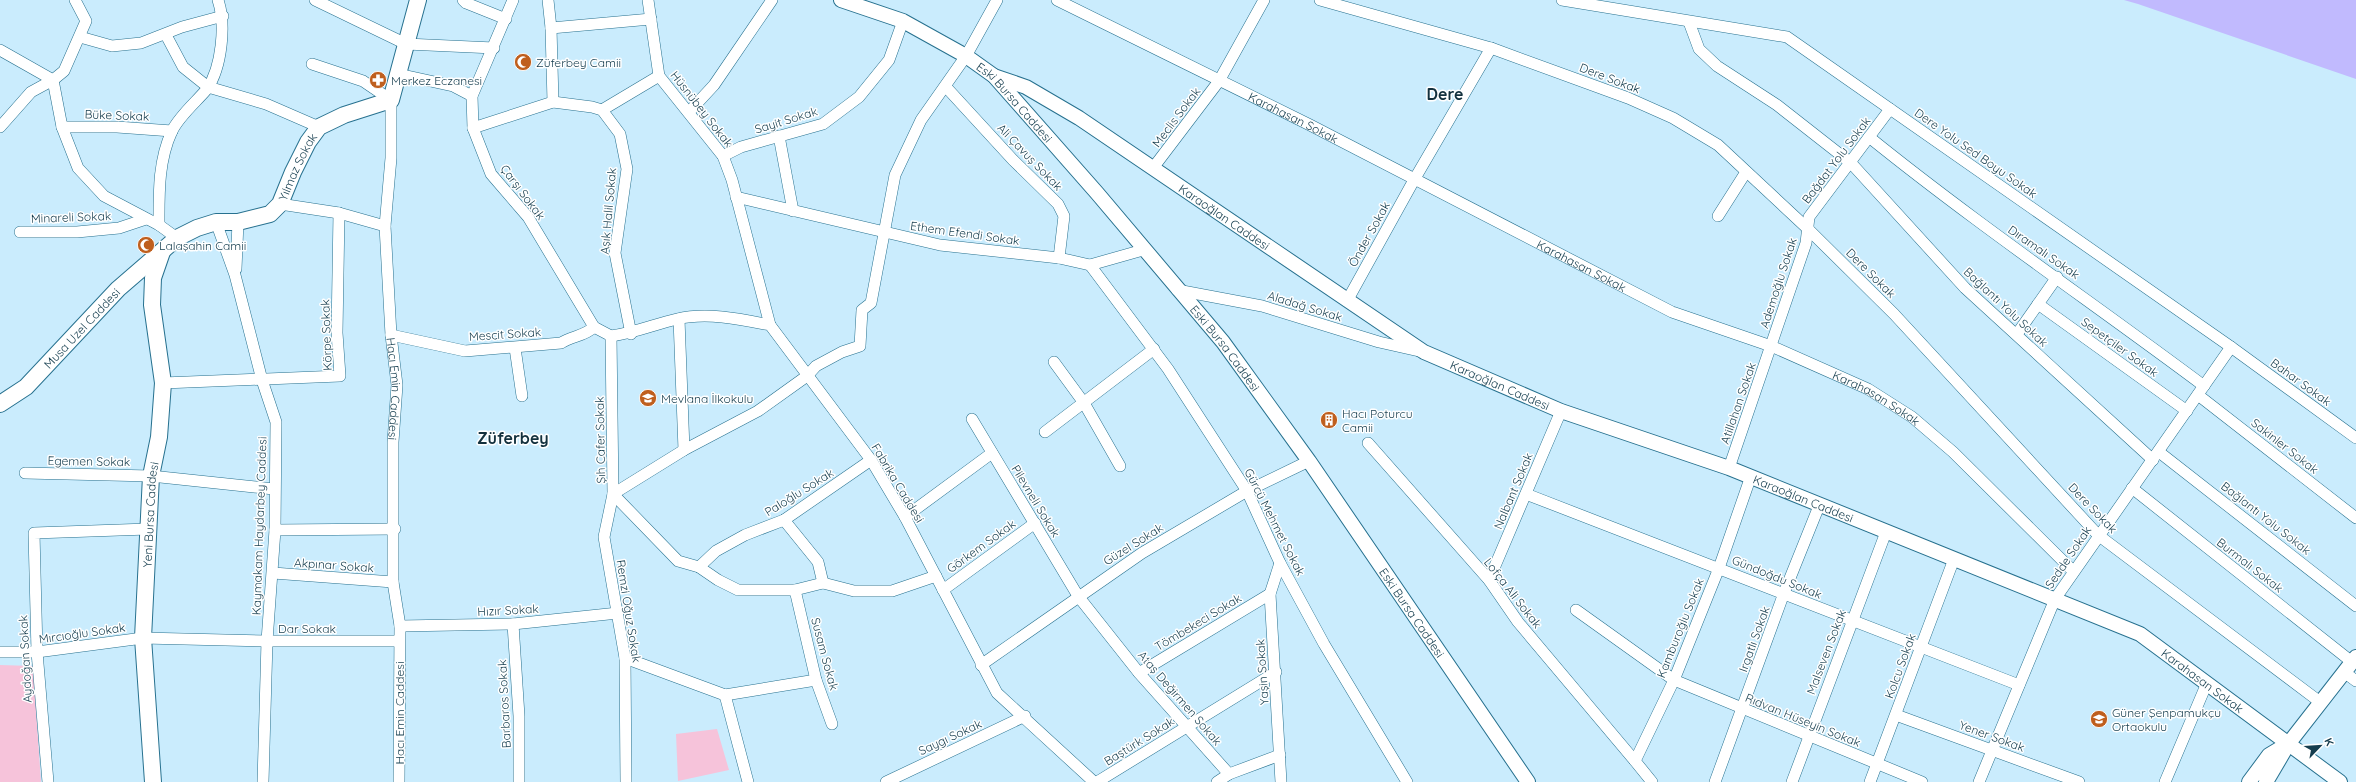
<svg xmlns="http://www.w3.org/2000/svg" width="2356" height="782" viewBox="0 0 2356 782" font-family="Quicksand,sans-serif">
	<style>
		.green { fill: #f6c3da }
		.water { fill: #c1bafe }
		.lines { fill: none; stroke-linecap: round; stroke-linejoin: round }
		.minor-casing { stroke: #27718f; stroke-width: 12 }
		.tertiary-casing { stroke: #27718f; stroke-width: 16 }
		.secondary-casing { stroke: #27718f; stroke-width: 18 }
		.minor { stroke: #fff; stroke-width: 11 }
		.tertiary { stroke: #fff; stroke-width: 14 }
		.secondary { stroke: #fff; stroke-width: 16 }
		.labels { text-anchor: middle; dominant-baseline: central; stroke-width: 3; stroke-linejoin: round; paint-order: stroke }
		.poi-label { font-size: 12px; fill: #153d4e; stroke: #fff; text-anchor: start }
		.street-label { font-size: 12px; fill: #153d4e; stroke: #fff }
		.district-label { font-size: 16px; font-weight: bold; fill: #13313e; stroke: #fff }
	</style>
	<rect width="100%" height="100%" fill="#caecfd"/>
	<path class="green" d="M0,665L33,666L41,782H0Z
		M717,729L729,770L678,781L676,734Z"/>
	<path class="water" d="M2124,0H2356V79L2138,4Z"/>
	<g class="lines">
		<defs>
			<g id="minor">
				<path d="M315,0L406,44L494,48"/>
				<path d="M463,0L466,3L506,19"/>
				<path d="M513,0L472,96L473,128L491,174L528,217L594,327L611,336"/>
				<path d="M548,0L551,28L553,102"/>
				<path d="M648,0L659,76L723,156L732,180L770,325"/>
				<path id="s1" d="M1057,0L1310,125L1672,312L1771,346L1868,389L1912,417L1953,452L2073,571"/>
				<path d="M1320,0L1491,48L1628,98L1673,118L1718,145L1807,228L1894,314L2098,535L2320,702"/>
				<path d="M1562,0L1787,37L2231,347L2356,438"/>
				<path d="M1689,22L1699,49L1717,66L1777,105L1851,163L1965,288L2153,460"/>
				<path d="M551,28L651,19"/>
				<path d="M166,35L183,67L208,87L266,104L319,127"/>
				<path d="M80,37L112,46L141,43L182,27L223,16"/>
				<path d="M0,50L53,80L62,127L78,168L104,196L159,225L177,238"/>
				<path id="s2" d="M312,64L363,81L391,100V158L385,226L391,335L397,385L393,442V582L400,626L399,782"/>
				<path d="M398,74L453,86L472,96"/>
				<path d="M946,87L1013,160L1058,204L1064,216L1059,258"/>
				<path d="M602,110L659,76"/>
				<path d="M689,112L714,85L772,0"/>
				<path d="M0,127L31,92L53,80L64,71L86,21L75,0"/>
				<path d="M62,127H117L172,131"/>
				<path d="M473,128L553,102L592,107L602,110L620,134L627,169L615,253L631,334"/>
				<path d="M779,136L793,211"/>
				<path d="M1869,137C1978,225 2093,303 2204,386"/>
				<path d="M723,156L741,147L823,124L859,97L889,60L903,21"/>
				<path d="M1153,168L1219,81L1264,0"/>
				<path d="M736,197L940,245L1059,258L1090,265L1143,250"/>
				<path d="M280,204L339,213L385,226"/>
				<path d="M1718,216L1746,172"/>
				<path d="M216,222L235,275L262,380L276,422L275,530L267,641L263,782"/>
				<path d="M159,225C159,194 158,161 172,131C179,116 196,102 207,89C222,67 226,24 218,0"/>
				<path d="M20,232H77L119,228L146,219"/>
				<path d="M1090,265L1168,369L1247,491L1280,563L1324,644L1407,782"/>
				<path d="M236,269L238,222"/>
				<path d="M1177,290L1262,306L1379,342L1419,351"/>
				<path d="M1347,301L1414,180L1491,48"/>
				<path d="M2038,304L2187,411"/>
				<path d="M679,319L684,450"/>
				<path d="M2017,334L2057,277"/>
				<path d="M391,335L465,351L561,343C572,336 585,336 594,327"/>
				<path d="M611,336C635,333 655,324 677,319C707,312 740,319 770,325L871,460L905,517L997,693L1094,782"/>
				<path d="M611,336L613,494L678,561L699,567L718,580L738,590H795L823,583L854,591H892L936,576"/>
				<path d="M515,348L522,396"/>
				<path d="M1054,362L1084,403L1120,466"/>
				<path d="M163,383L340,376L337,333L339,213"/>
				<path d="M2198,395L2356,518"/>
				<path d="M972,419L1078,596L1139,673L1229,774L1280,755"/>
				<path d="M1045,432L1154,349"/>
				<path d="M1368,443L1489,580L1518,622L1635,761"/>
				<path d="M2159,452L2356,606"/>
				<path d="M1729,468L1806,243L1809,217L1890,109"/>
				<path d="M25,473L151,476L274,489"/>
				<path d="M2132,488L2352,662"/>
				<path d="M1526,494L2019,685"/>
				<path d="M905,517L992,453"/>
				<path d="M784,520L818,562L823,583"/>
				<path d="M275,530L395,529"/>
				<path d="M1280,563L1270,594L1281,782"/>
				<path d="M699,567L716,551L745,535L784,520L871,460"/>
				<path d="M273,573L393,582"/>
				<path d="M1489,580L1561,411"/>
				<path d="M795,590L816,680L832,724"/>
				<path d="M943,590L1035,523"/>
				<path d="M1576,610L1674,680L1922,782"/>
				<path d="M513,624L519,716V782"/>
				<path d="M400,626L513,624L618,613"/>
				<path d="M0,652H37L143,638L267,641H399"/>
				<path d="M625,658L725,695L816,680"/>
				<path d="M981,665L1142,553L1247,491L1309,461"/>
				<path d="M2344,672L2356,681"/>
				<path d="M1139,673L1270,594"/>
				<path d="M725,695L748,782"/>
				<path d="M1896,715L2079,782"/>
				<path d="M48,782L37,652L34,533L148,529"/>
				<path d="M626,782L625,658L604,537L613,494L684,450L758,411L807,376L816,366L842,352L860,346L862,310L871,303L895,175L921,120L966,56L997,0"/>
				<path d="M886,782L1025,716"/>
				<path d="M1097,782L1276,672"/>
				<path d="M1217,782L1229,774"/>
				<path d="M1652,782L1635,761L1674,680L1719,568L1751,476"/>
				<path d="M1715,782L1784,593L1819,506"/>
				<path d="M1792,782L1886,532"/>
				<path d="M1870,782L1954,559"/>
				<path d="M1979,782L2055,599L2231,347"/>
				<path d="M2165,782L2207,683"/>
			</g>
			<g id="tertiary">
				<path id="s3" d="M841,0L903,21L966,56L994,76L1097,193L1223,342L1309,461L1528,782"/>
				<path id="s4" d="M994,76L1026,87L1079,118L1424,352L1561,411L1729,468L2140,634L2340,782"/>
				<path d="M2289,743L2356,657"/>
				<path d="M2249,782L2269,755L2289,743L2266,782"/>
			</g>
			<g id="secondary">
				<path id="s5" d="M0,404L26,387L118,289L177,238L197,228L216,222H238L270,214L280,204L293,172L308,142L319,127L344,115L391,100L418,0"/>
				<path id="s6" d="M153,782L143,638L151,476L159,437L163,383L152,305L153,278L162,252"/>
			</g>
		</defs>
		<use href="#minor" class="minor-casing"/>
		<use href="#tertiary" class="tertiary-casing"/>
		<use href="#secondary" class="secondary-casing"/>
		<use href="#minor" class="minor"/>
		<use href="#tertiary" class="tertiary"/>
		<use href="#secondary" class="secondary"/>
	</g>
	<defs>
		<symbol id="mosque-disc" viewBox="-11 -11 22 22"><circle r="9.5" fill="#bf5f1e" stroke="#fff"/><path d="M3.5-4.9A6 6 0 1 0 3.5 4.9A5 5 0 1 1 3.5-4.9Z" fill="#fff"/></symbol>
		<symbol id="pharmacy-disc" viewBox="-11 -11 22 22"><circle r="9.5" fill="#bf5f1e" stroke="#fff"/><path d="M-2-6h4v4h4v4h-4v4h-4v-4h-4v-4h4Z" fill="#fff"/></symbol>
		<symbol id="school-disc" viewBox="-11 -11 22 22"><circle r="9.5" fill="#bf5f1e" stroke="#fff"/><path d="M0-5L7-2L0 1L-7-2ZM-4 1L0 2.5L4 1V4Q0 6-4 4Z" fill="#fff"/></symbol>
		<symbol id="building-disc" viewBox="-11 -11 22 22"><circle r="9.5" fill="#bf5f1e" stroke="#fff"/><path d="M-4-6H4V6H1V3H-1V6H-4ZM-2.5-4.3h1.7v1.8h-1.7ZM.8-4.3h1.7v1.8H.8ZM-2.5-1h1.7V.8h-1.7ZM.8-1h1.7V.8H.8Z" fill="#fff"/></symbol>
	</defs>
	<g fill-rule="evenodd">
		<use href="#mosque-disc" x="513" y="52" width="20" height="20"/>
		<use href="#pharmacy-disc" x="368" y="70" width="20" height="20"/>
		<use href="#mosque-disc" x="136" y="235" width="20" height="20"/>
		<use href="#school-disc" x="638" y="388" width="20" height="20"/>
		<use href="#building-disc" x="1319" y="410" width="20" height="20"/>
		<use href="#school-disc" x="2089" y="709" width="20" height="20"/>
	</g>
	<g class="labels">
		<g class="poi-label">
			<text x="536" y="62">Züferbey Camii</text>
			<text x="391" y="80">Merkez Eczanesi</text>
			<text x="159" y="245">Lalaşahin Camii</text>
			<text x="661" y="398">Mevlana İlkokulu</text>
			<text x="1342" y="413">Hacı Poturcu<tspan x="1342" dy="14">Camii</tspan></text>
			<text x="2112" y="712">Güner Şenpamukçu<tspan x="2112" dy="14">Ortaokulu</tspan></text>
		</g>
		<g class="street-label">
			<text transform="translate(1610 78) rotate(21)">Dere Sokak</text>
			<text stroke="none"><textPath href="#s3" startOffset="205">Eski Bursa Caddesi</textPath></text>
			<text transform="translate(702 109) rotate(52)">Hüsnübey Sokak</text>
			<text transform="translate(117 115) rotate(2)">Büke Sokak</text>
			<text transform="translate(1176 117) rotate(-53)">Meclis Sokak</text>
			<text stroke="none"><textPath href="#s1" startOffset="264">Karahasan Sokak</textPath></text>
			<text transform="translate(786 120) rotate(-17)">Sayit Sokak</text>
			<text transform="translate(1976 153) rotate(35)">Dere Yolu Sed Boyu Sokak</text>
			<text transform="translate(1030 157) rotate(46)">Ali Çavuş Sokak</text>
			<text transform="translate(1836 160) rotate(-53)">Bağdat Yolu Sokak</text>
			<text stroke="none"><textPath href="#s5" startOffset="396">Yılmaz Sokak</textPath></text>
			<text transform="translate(523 192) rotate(53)">Çarşı Sokak</text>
			<text transform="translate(608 211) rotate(-85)">Aşık Halil Sokak</text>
			<text stroke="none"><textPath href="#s4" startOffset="271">Karaoğlan Caddesi</textPath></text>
			<text transform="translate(71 217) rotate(-2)">Minareli Sokak</text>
			<text transform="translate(965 233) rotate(8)">Ethem Efendi Sokak</text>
			<text transform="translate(1369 234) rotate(-61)">Önder Sokak</text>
			<text transform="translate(2044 252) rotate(35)">Dıramalı Sokak</text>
			<text stroke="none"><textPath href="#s1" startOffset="588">Karahasan Sokak</textPath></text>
			<text transform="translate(1871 273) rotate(45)">Dere Sokak</text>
			<text transform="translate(1778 283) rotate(-72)">Ademoğlu Sokak</text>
			<text transform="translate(1305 306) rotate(17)">Aladağ Sokak</text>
			<text transform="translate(2006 307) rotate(43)">Bağlantı Yolu Sokak</text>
			<text stroke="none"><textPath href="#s5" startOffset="112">Musa Uzel Caddesi</textPath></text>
			<text transform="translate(505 334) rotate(-4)">Mescit Sokak</text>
			<text transform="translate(326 335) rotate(-92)">Körpe Sokak</text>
			<text transform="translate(2120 347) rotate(36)">Sepetçiler Sokak</text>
			<text stroke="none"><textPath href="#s3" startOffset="529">Eski Bursa Caddesi</textPath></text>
			<text transform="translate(2301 382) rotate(36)">Bahar Sokak</text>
			<text stroke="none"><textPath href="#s4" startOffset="595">Karaoğlan Caddesi</textPath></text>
			<text stroke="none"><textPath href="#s2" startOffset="377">Hacı Emin Caddesi</textPath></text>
			<text stroke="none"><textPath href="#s1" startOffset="912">Karahasan Sokak</textPath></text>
			<text transform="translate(1738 403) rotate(-71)">Atillahan Sokak</text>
			<text transform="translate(600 440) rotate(-91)">Şıh Cafer Sokak</text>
			<text transform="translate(2285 446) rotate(38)">Sakinler Sokak</text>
			<text transform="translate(89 461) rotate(1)">Egemen Sokak</text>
			<text transform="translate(898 483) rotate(59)">Fabrika Caddesi</text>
			<text transform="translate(1513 491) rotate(-67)">Nalbant Sokak</text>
			<text transform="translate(799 492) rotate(-32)">Paloğlu Sokak</text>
			<text stroke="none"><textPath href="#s4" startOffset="919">Karaoğlan Caddesi</textPath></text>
			<text transform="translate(1036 501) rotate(59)">Pilevneli Sokak</text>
			<text transform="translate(2093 508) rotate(46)">Dere Sokak</text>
			<text stroke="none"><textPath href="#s6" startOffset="268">Yeni Bursa Caddesi</textPath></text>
			<text transform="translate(2266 518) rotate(38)">Bağlantı Yolu Sokak</text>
			<text transform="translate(1275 522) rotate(63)">Gürcü Mehmet Sokak</text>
			<text transform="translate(259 526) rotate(-88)">Kaymakam Haydarbey Caddesi</text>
			<text transform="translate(1133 544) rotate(-32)">Güzel Sokak</text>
			<text transform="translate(981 546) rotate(-36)">Görkem Sokak</text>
			<text transform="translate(2068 557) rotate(-56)">Sedde Sokak</text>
			<text transform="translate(334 565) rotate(4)">Akpınar Sokak</text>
			<text transform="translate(2250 565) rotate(38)">Burmalı Sokak</text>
			<text transform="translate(1777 577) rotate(22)">Gündoğdu Sokak</text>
			<text transform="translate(1513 593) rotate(52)">Lofça Ali Sokak</text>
			<text transform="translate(508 610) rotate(-3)">Hızır Sokak</text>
			<text transform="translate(629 611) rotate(81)">Remzi Oğuz Sokak</text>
			<text stroke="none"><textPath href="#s3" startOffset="853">Eski Bursa Caddesi</textPath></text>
			<text transform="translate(1198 622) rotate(-31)">Tömbekeci Sokak</text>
			<text x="307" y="628">Dar Sokak</text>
			<text transform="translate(1680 628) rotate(-68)">Kamburoğlu Sokak</text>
			<text transform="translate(82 633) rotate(-8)">Mırcıoğlu Sokak</text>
			<text transform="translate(1754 639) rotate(-70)">Irgatlı Sokak</text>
			<text transform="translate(1826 652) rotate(-69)">Malseven Sokak</text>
			<text transform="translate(825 654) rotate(75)">Susam Sokak</text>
			<text transform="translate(25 659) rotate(-93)">Aydoğan Sokak</text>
			<text transform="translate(1900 666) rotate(-70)">Kolcu Sokak</text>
			<text transform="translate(1262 672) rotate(-94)">Yaşin Sokak</text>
			<text stroke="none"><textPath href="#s4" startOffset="1360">Karahasan Sokak</textPath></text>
			<text transform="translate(1180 698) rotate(49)">Ataş Değirmen Sokak</text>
			<text transform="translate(504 704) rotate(-93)">Barbaros Sokak</text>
			<text transform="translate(399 713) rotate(-90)">Hacı Emin Caddesi</text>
			<text transform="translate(1803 720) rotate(22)">Rıdvan Hüseyin Sokak</text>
			<text transform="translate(1992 736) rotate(20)">Yener Sokak</text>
			<text transform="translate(950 737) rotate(-25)">Saygı Sokak</text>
			<text transform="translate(1139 741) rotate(-32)">Baştürk Sokak</text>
		</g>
		<g class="district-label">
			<text x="1445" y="94">Dere</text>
			<text x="513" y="438">Züferbey</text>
		</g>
	</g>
	<g transform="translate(2320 746) rotate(65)" stroke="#ffffff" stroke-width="3" paint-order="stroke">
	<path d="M0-3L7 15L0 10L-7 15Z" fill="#153d4e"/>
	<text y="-6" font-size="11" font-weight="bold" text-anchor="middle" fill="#153d4e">K</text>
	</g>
</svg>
